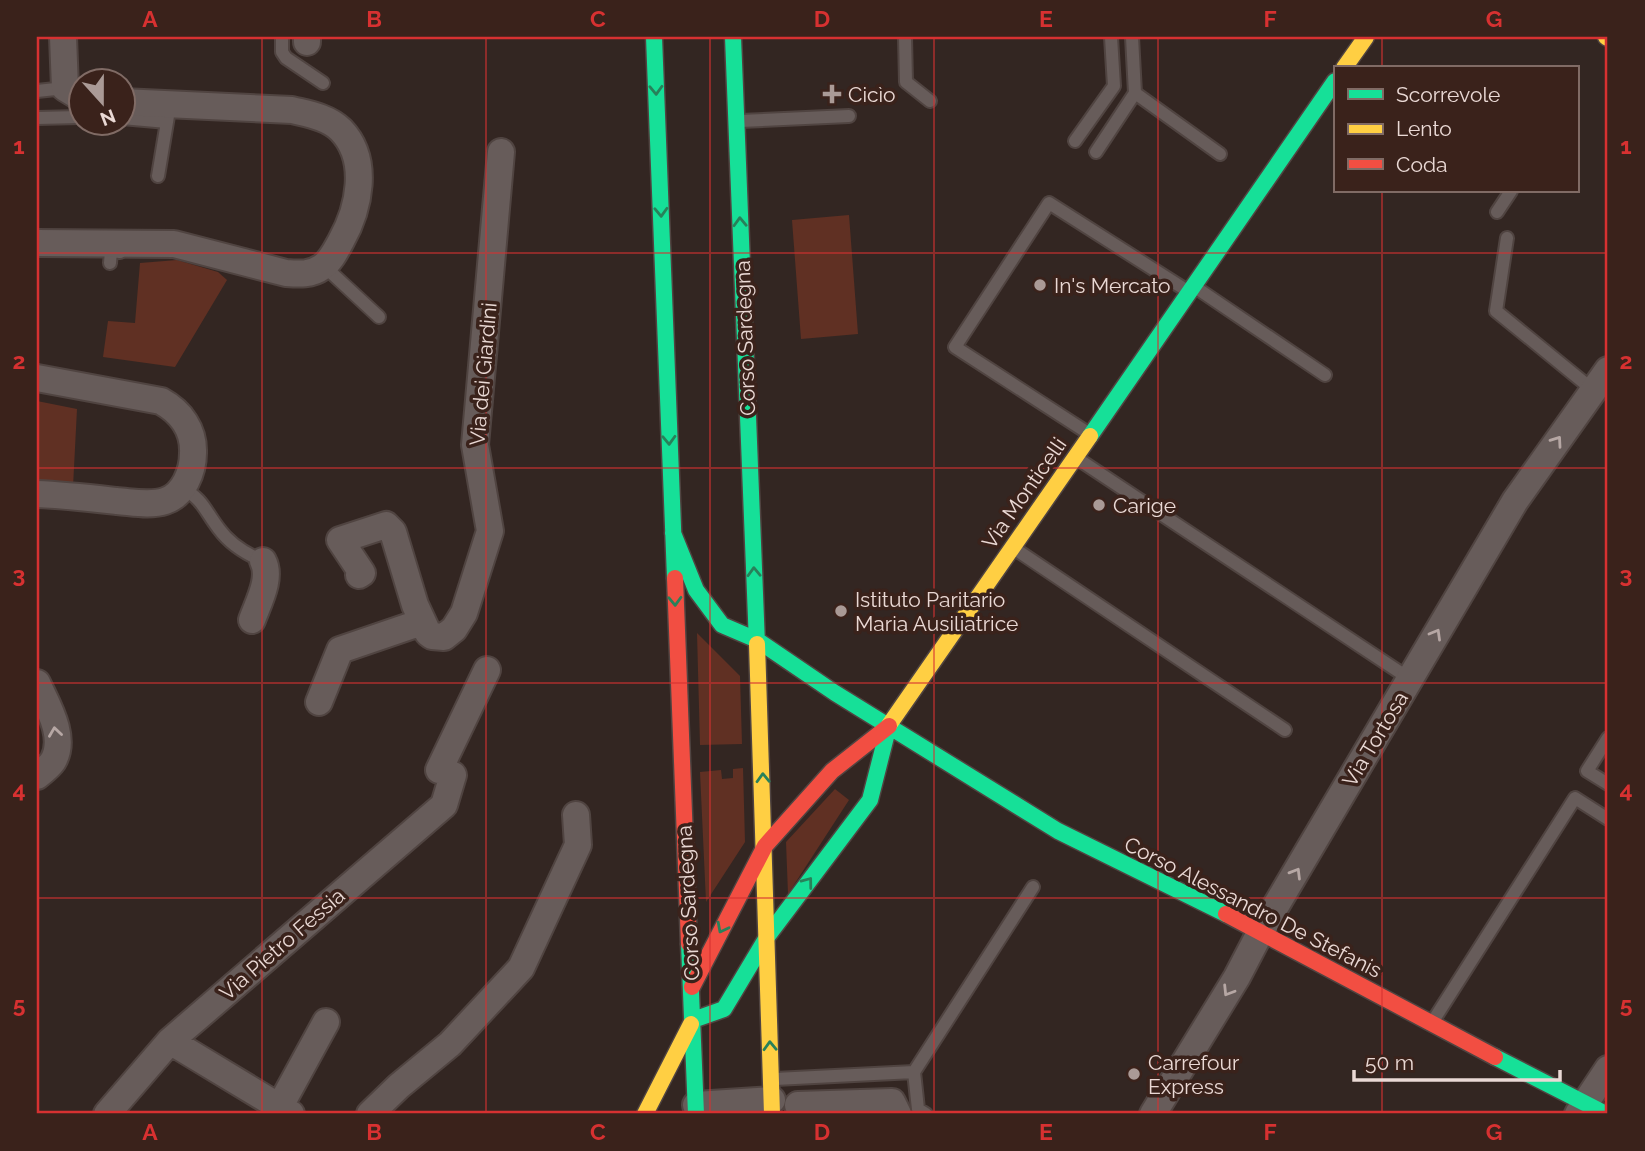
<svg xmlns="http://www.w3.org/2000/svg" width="1645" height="1151" viewBox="0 0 1645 1151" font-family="Raleway,sans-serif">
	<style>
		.green { fill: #603023 }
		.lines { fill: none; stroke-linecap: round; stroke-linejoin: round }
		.lane-casing { stroke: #504441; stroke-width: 16 }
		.street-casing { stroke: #504441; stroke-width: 30 }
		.fast-casing { stroke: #504441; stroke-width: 19 }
		.slow-casing { stroke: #504441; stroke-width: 19 }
		.jam-casing { stroke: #504441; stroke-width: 19 }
		.lane { stroke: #675c5a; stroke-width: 12 }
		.street { stroke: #675c5a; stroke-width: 26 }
		.fast { stroke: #16e098; stroke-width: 16 }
		.slow { stroke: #ffcf43; stroke-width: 16 }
		.jam { stroke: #f24e42; stroke-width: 16 }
		.oneway { stroke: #28815a }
		.oneway2 { stroke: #b6a7a4 }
		.grid { fill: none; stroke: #d73131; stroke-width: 2; stroke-opacity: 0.55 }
		.poi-dot { fill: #aa9a96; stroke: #3a221b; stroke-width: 2.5 }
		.labels { text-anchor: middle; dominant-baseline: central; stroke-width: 7; stroke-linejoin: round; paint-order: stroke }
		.poi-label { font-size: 21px; fill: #ead9d5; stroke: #3a221b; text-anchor: start }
		.street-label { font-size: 21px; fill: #ead9d5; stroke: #3a221b }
		.neatline { fill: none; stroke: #d73131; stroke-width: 2.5 }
		.grid-label { font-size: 23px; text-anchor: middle; font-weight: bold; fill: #d73131 }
	</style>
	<rect width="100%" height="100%" fill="#332622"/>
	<path class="green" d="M849,215L858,334L801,339L792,220Z
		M177,260L218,272L227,280L175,367L103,357L108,321L135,323L140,263Z
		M37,401L77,409L73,487L37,484Z
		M697,633L740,676L742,744L700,745Z
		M743,768L745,842L706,902L700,772L721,770L722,779L733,778V769Z
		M835,789L849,800L788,894L786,842Z"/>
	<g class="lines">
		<defs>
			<path id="lane" d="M282,37V52L286,58L323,83
				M905,37L906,82L930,101
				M37,91L65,88
				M1135,93L1220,154
				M37,118L80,117
				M122,118L167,122
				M740,121L849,116
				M1075,141L1114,86L1111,37
				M1096,152L1135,93L1132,37
				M158,176L170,104
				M1497,212L1511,191
				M1507,238L1496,311L1593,390
				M110,263L111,251L120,252
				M324,266L379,317
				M1195,287L1325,375
				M1088,433L955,347L1049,203L1186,290
				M1078,459L1410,679
				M182,488C203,499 205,511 219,529C230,544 246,554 263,561
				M1015,549L1285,730
				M1608,738L1587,771L1608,784
				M1433,1021L1575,798L1608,819
				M914,1072L918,1109L926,1114
				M775,1079L914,1072L1033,887"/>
			<path id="street" d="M63,37L65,88L80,97
				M307,37V42
				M37,243L174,244L286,273C299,274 311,275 322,267C331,261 336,250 341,241C359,209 370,160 341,130C328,117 308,114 292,110L122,102
				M37,378L161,401C181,412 194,430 193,453C193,471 184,495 165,501C150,506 132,502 117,501C90,498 64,495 37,494
				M359,575L362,573L340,540L386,525L393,532L415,605L428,633L432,636L444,637L454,629L464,613L490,531L475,445L501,152
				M252,620C258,603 272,578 263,561
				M37,683C47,705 67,737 53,761C49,767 42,772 37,776
				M319,702L340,650L422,622
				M439,770L487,670
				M170,1041L291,1114
				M696,1105L772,1100
				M798,1105L892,1102L898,1114
				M279,1108L326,1022
				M107,1114L170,1041L444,805L453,775
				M370,1114L399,1086L450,1044L521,968L578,845L576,815
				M1153,1114L1237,977L1261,931L1515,501L1608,370
				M1578,1114L1608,1069"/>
			<path id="fast" d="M654,37L675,578
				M733,37L757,644
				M1090,436L1335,81
				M673,533L696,590L722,625L757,640L835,693L1058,831L1226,914
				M689,944L696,1114
				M693,1020L724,1009L767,937L870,800L889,725
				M1495,1057L1606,1114"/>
			<path id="slow" d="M1606,37L1608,38
				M1344,68L1366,37
				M757,644L772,1114
				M889,725L1090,436
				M645,1114L691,1024"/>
			<path id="jam" d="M675,578L689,944
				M1226,914L1495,1057
				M692,987L765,846L832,771L889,726"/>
		</defs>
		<use href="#lane" class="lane-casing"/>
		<use href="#street" class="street-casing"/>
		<use href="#fast" class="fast-casing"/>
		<use href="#slow" class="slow-casing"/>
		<use href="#jam" class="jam-casing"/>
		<use href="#lane" class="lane"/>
		<use href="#street" class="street"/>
		<use href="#fast" class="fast"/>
		<use href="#slow" class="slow"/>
		<use href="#jam" class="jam"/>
	</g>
	<defs><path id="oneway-chevron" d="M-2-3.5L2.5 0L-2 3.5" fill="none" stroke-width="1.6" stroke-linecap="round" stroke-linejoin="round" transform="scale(1.75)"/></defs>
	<g class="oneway">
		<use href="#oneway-chevron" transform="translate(656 90) rotate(88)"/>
		<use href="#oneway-chevron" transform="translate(661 212) rotate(88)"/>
		<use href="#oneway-chevron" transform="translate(740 222) rotate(-92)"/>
		<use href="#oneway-chevron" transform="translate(669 440) rotate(88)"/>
		<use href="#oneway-chevron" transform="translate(754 572) rotate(-92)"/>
		<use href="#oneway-chevron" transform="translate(675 601) rotate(88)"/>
		<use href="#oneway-chevron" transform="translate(763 778) rotate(-92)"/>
		<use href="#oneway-chevron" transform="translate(808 882) rotate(-53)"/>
		<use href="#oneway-chevron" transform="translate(722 928) rotate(117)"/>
		<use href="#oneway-chevron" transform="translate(770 1046) rotate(-92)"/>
	</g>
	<g class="oneway2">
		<use href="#oneway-chevron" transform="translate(1557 441) rotate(-55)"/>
		<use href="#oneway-chevron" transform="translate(1436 634) rotate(-60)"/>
		<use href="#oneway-chevron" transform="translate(55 732) rotate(-98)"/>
		<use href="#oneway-chevron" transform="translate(1296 873) rotate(-59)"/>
		<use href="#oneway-chevron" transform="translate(1228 991) rotate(122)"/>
	</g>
	<path class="grid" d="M262,37V1114M486,37V1114M710,37V1114M934,37V1114M1158,37V1114M1382,37V68M1382,191V1114M37,253H1608M37,468H1608M37,683H1608M37,898H1608"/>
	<g class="poi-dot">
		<path d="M828.5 83.5h7v7h7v7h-7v7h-7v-7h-7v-7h7z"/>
		<circle cx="1040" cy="285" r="7"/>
		<circle cx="1099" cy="505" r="7"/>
		<circle cx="841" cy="611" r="7"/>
		<circle cx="1134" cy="1074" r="7"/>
	</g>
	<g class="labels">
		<g class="poi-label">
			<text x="848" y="94">Cicìo</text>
			<text x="1054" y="285">In's Mercato</text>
			<text x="1113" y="505">Carige</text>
			<text x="855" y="599">Istituto Paritario<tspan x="855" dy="24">Maria Ausiliatrice</tspan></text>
			<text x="1148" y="1062">Carrefour<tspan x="1148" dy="24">Express</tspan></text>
		</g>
		<g class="street-label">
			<text transform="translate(745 338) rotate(-92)">Corso Sardegna</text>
			<text transform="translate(483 374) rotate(-85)">Via dei Giardini</text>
			<text transform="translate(1024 493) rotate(-55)">Via Monticelli</text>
			<text transform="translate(1375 739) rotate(-59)">Via Tortosa</text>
			<text transform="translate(688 903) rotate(-93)">Corso Sardegna</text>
			<text transform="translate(1253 907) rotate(27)">Corso Alessandro De Stefanis</text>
			<text transform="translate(282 944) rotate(-41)">Via Pietro Fessia</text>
		</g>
	</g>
	<rect width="1645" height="1151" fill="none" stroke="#3a221b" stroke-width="77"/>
	<rect x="1334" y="66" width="245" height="126" fill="#3a221b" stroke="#806b65" stroke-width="2"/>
	<rect x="1348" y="89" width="35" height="10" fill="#16e098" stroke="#806b65" stroke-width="2"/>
	<text x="1396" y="102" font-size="21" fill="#ead9d5">Scorrevole</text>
	<rect x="1348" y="124" width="35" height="10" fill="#ffcf43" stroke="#806b65" stroke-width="2"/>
	<text x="1396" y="136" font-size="21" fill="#ead9d5">Lento</text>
	<rect x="1348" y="159" width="35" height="10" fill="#f24e42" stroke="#806b65" stroke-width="2"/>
	<text x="1396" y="172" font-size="21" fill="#ead9d5">Coda</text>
	<g transform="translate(102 102) rotate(159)"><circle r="33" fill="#3a221b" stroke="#806b65" stroke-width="2"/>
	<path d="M0-5L12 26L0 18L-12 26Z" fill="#aa9a96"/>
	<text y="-10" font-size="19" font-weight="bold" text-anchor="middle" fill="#ead9d5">N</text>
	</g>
	<path d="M1354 1070v10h206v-10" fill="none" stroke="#ead9d5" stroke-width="3.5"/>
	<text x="1365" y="1070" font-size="21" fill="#ead9d5" stroke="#3a221b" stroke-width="5" paint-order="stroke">50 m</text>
	<rect x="38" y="38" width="1568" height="1074" class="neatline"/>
	<g class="grid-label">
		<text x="150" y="27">A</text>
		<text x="374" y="27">B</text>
		<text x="598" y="27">C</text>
		<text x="822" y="27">D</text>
		<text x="1046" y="27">E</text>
		<text x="1270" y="27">F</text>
		<text x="1494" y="27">G</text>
		<text x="19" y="154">1</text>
		<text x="1626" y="154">1</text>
		<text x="19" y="369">2</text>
		<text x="1626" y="369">2</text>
		<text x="19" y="583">3</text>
		<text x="1626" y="583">3</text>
		<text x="19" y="798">4</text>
		<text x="1626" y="798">4</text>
		<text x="19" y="1013">5</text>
		<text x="1626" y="1013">5</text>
		<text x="150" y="1140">A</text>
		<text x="374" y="1140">B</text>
		<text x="598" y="1140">C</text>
		<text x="822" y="1140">D</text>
		<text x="1046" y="1140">E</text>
		<text x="1270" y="1140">F</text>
		<text x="1494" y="1140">G</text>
	</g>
</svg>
